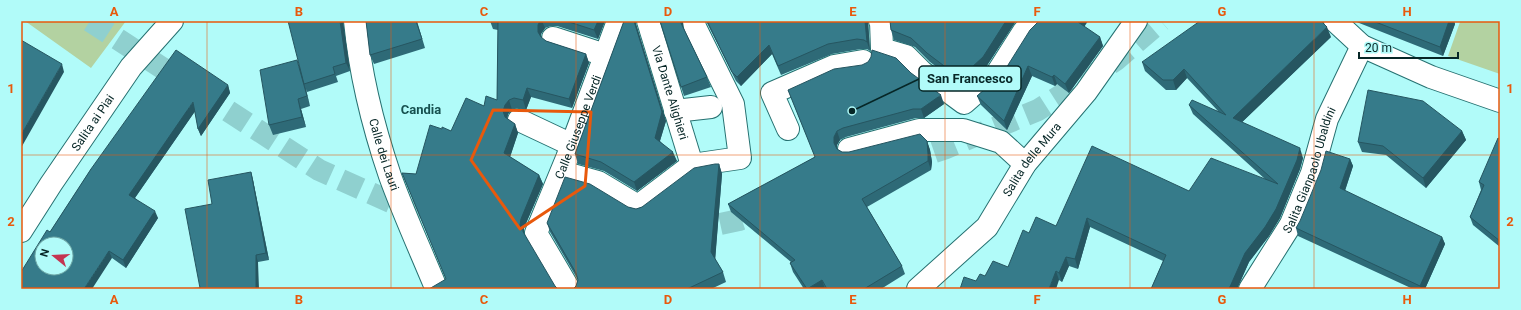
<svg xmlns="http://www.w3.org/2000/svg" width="1521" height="310" viewBox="0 0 1521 310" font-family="Roboto,sans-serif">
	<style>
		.green { fill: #b3d2a1 }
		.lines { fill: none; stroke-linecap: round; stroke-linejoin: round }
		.secondary-tunnel { stroke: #8fd0cf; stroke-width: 22; stroke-dasharray: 22 11; stroke-linecap: butt }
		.pedestrian-casing { stroke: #267171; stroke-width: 24 }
		.minor-casing { stroke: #267171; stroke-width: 24 }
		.pedestrian { stroke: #fff; stroke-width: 22 }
		.minor { stroke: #fff; stroke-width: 22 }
		.wall { fill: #2e6a77 }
		.shaded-wall { fill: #265661 }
		.building { fill: #367b8a; stroke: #265661; fill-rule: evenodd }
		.marked { fill: none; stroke: #e8590c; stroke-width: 3; stroke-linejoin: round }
		.grid { fill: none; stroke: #e8590c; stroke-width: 1; stroke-opacity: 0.55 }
		.labels { text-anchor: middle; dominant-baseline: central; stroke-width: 3; stroke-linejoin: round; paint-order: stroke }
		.street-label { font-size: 12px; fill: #062626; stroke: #b1fbf9 }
		.neighbourhood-label { font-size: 13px; font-weight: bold; fill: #16504f; stroke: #b1fbf9 }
		.leader { fill: none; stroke: #062626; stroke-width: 1.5 }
		.callout-dot { fill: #062626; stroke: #b1fbf9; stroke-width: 1.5 }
		.callout { fill: #b1fbf9; stroke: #062626; stroke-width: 1.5 }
		.callout-label { font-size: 13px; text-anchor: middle; font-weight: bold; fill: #062626 }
		.neatline { fill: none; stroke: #e8590c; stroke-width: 1.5 }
		.grid-label { font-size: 13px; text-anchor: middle; font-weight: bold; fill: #e8590c }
	</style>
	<rect width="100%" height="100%" fill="#b1fbf9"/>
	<path class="green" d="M25,21H126L91,68Z
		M1458,21H1500V74L1448,56L1460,22Z"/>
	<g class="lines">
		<path class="secondary-tunnel" d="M90,21L319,170L422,216L448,222
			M903,163L946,148L1038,110L1116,60L1161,21
			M688,231L739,220L769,210"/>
		<defs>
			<g id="pedestrian">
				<path id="s1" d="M355,21C360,73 373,126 390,176C403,212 419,247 434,283"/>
				<path id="s2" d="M648,21L692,165"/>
				<path d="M880,21H881L882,49L906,56L922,72L964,103L996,75L1024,31L1034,21"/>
				<path d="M553,38L605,55"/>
				<path d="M675,111L711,107"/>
				<path d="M519,120L572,145"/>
				<path d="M788,129L772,93L834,66L863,61"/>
				<path d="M849,149L919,130H963L1001,142L1025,164"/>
				<path d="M562,172L598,182L638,206L692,165L740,158L733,104L695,27L694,21"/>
				<path id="s3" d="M569,289L536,233L567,158L618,21"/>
			</g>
			<g id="minor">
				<path d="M1335,21L1362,46L1431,77L1500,101"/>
				<path id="s4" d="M21,231L51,184L131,67L172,21"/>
				<path id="s5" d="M918,289L987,227L1025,164L1086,92L1136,21"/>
				<path id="s6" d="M1250,289L1291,224L1312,173L1327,119L1362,46"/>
			</g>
		</defs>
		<use href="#pedestrian" class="pedestrian-casing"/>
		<use href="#minor" class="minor-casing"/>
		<use href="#pedestrian" class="pedestrian"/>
		<use href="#minor" class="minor"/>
	</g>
	<path class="wall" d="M417,21L425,48L374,64L370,55Z
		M490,21H605L598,39L557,26H551L545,28L541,34V38L546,41L586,54L589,63L572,108L531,97L526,110L518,108L512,110L508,114L507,119L515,124L518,133L510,157L539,175L543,184L524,228L446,279L402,173L416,174L442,129L451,131L484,106L497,100L498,30L493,29Z
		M624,21H636V24L666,121L660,141L677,161L637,191L604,171L578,164L575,154Z
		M660,21H683V27L707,77L711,87L684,96Z
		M706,21H868L870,51L867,49H861L832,54L781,75L772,54L741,86L736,81Z
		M890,21H1016L986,67L963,87L930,62L915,47L894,40L891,30Z
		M1354,21H1454L1455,24L1443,56Z
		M343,22L350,71L336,76L338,82L307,92L306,89L310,106L301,109L306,127L273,135L269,125L300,67Z
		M1084,27L1100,37L1103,46L1069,93L1057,84L1055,86L1032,76L1007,130L981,105L977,96L1003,73Z
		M1331,37L1242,122L1303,158L1300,169L1280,218L1269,236L1249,262L1237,289H1151L1163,261L1090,227L1078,269L1069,266L1062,282L1059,280L976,281L985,276L1008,267L1029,233L1189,191L1265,179L1193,114L1189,105L1218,111L1187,78L1176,90H1166L1145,71L1142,62Z
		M911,73L944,104L924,118H916L846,137L840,140L837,145V149L842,152H849L927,141L930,150L932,162L931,170L867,207L902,266L905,274L881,289H804L793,272L790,263L791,262L731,212L728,204L815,157L788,90Z
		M228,85L230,93L201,136L198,129L195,111L135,198L158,218L126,268L112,258L50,232L91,169Z
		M1462,131L1466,140L1426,188L1386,155L1362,152L1358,142Z
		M1500,139V247L1473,225L1470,217L1481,190L1479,182Z
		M1350,159L1353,166L1345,191L1442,237L1445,244L1425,289H1413L1298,236L1296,228Z
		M719,164L722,174L715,259L723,272L726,282L711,289H573L576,286L578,280L550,232L547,223L628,207L636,209L642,207Z
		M251,172L253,180L269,260L258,262L200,288Z"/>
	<path class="shaded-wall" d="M340,21H343L350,71L346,63Z
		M540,21H542L545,28L541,34V41L538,32V25Z
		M598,21H605L598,39L594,30Z
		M634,21H636V24L666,121L658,147L655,138Z
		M680,21H683V29Z
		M865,21H868L870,51L867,42Z
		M1006,21H1016L986,67L963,87L960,78Z
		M1079,21H1088L1081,32L1078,22Z
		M1449,21H1454L1455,24L1443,56L1440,47Z
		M1327,27L1331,37L1236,128L1233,118Z
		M1100,37L1103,46L1069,93L1065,84Z
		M769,45L772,54L741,86L737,77Z
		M586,54L589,63L572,108L569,99Z
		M297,60L301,70L304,84L310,106L307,96Z
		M62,64L64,72L21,148V135Z
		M1028,66L1032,76L1007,130L1004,121Z
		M1184,69L1187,78L1176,90L1173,80Z
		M1054,75L1057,84L1055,86L1052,77Z
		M228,85L230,93L201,136L198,129Z
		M527,88L531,97L526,110L523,100Z
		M941,95L944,104L924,118L921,109Z
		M298,99L301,109L306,127L302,117Z
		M509,100L512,110L508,114L507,121L503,111L505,105Z
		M193,102L196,110L132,202L129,195Z
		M515,124L518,133L508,163L504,153Z
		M837,131L840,140L837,145V152L834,143V137Z
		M1462,131L1466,140L1426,188L1423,178Z
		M927,141L930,150L932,162L931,170L928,161Z
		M1300,148L1303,158L1300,169L1280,218L1269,236L1249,262L1237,289H1229L1245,253Z
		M673,152L677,161L637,191L634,182Z
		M1350,159L1353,166L1343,196L1340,188Z
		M719,164L722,174L715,262L711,252Z
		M251,172L253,180L269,260L266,253Z
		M539,175L543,184L524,228V234L520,225L521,219Z
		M155,211L158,218L126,268L123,260Z
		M1087,218L1090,227L1078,269L1075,259Z
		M1442,237L1445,244L1425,289H1421L1420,286Z
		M109,251L112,258L92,289H84Z
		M256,255L258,262L259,289H256Z
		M1066,257L1069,266L1062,282L1059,273Z
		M1056,271L1059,280L1056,289H1049Z
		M822,280L825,289H808Z"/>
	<path class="building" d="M288,21H340L346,63L333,67L335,74L304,84Z
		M366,21H416L422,39L370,55Z
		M498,21H540L538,25V32L541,37L546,41L586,54L569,99L527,88L523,100L514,98L509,100L505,105L503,111L505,117L515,124L504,153L539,175L521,219L520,225L522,230L555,286L558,289H429L446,279L402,173L416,174L430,125L442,129V127L451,131L466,98L484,106L486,96L497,100Z
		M566,21H598L594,30Z
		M624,21H634L662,112L655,138L673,152L634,182L601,162L575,154Z
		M660,21H680L707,77L681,87Z
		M707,21H865L867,42L864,40L857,39L828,44L778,66L769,45L737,77L732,72Z
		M890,21H1006L983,57L960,78L927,53L911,38L891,30Z
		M1039,21H1079L1078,22L1100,37L1065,84L1054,75L1052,77L1028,66L1004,121L977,96L1003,73L1030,30Z
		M1200,21H1321L1327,27L1233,118L1300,148L1297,160L1276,209L1265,227L1245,253L1229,289H1204L1203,288L1202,289H1151L1166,255L1087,218L1075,259L1066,257L1059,273L1056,271L1049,289H960L964,277L976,281L980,274L985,276L993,261L1008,267L1023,230L1029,233L1036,217L1056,226L1092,146L1189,191L1211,158L1278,184L1189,105L1192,100L1226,115L1184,69L1173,80H1163L1142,62Z
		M1373,21H1449L1440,47Z
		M21,40L62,64L21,135Z
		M176,50L228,85L198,129L193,102L129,195L155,211L123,260L109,251L84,289H21V272L47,230L50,232L91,169ZM42,244H66V268H42Z
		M872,50L896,58L911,73L941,95L921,109H913L843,128L837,131L834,137V143L837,149L842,152H849L920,134L927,141L928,154V161L862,199L902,266L864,289H827L822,280L807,289L790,263L795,260L728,204L815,157L788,90L834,69L862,65L868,62L871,57Z
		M297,60L307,96L298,99L302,117L269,125L260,70Z
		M1368,90L1423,101L1462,131L1423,178L1383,146L1358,142Z
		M1498,138L1500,139V241L1470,217L1484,185L1479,182Z
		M1326,151L1350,159L1340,188L1442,237L1420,286L1296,228L1300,221L1321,170Z
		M715,164H719L711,252L723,272L687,289H573L576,286L578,280L576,273L547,223L565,177L590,184L628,207L636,209L642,207L694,168Z
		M251,172L266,253L256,255V289H185L200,288L185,209L212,204L208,180Z"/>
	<path class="marked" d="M493,110L591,112L585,186L520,229L471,160Z"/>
	<path class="grid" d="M207,21V289M391,21V289M576,21V289M760,21V289M945,21V289M1130,21V289M1314,21V289M21,155H1500"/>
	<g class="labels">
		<g class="street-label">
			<text stroke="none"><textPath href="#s2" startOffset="75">Via Dante Alighieri</textPath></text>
			<text stroke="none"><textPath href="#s4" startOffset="130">Salita ai Piai</textPath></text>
			<text stroke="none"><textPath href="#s3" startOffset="179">Calle Giuseppe Verdi</textPath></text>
			<text stroke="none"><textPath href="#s1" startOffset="137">Calle dei Lauri</textPath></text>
			<text stroke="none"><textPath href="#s5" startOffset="174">Salita delle Mura</textPath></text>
			<text stroke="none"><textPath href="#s6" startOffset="134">Salita Gianpaolo Ubaldini</textPath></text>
		</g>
		<g class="neighbourhood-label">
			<text x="421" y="109">Candia</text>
		</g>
	</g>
	<path class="leader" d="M852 111L919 79"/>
	<circle class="callout-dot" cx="852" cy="111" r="4"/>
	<rect class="callout" x="919" y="66" width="102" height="25" rx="4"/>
	<g class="callout-label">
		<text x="970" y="83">San Francesco</text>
	</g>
	<rect width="1521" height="310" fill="none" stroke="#b1fbf9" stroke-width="44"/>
	<g transform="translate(54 256) rotate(288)"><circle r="19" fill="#b1fbf9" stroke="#6da6a5"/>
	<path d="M0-3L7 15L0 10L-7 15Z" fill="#c43451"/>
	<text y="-6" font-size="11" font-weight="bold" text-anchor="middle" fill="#062626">N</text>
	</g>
	<path d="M1359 52v6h99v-6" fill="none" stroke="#062626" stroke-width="2"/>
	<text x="1365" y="52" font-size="12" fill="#062626" stroke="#b1fbf9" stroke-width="3" paint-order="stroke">20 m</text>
	<rect x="22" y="22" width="1477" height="266" class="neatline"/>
	<g class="grid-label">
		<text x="114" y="16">A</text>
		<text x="299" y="16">B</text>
		<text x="484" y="16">C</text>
		<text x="668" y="16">D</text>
		<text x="853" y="16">E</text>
		<text x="1037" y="16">F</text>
		<text x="1222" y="16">G</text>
		<text x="1407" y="16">H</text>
		<text x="11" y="93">1</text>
		<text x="1510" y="93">1</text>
		<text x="11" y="226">2</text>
		<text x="1510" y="226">2</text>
		<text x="114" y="304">A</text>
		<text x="299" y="304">B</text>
		<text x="484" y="304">C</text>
		<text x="668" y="304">D</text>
		<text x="853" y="304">E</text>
		<text x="1037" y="304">F</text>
		<text x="1222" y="304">G</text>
		<text x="1407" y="304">H</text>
	</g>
</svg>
